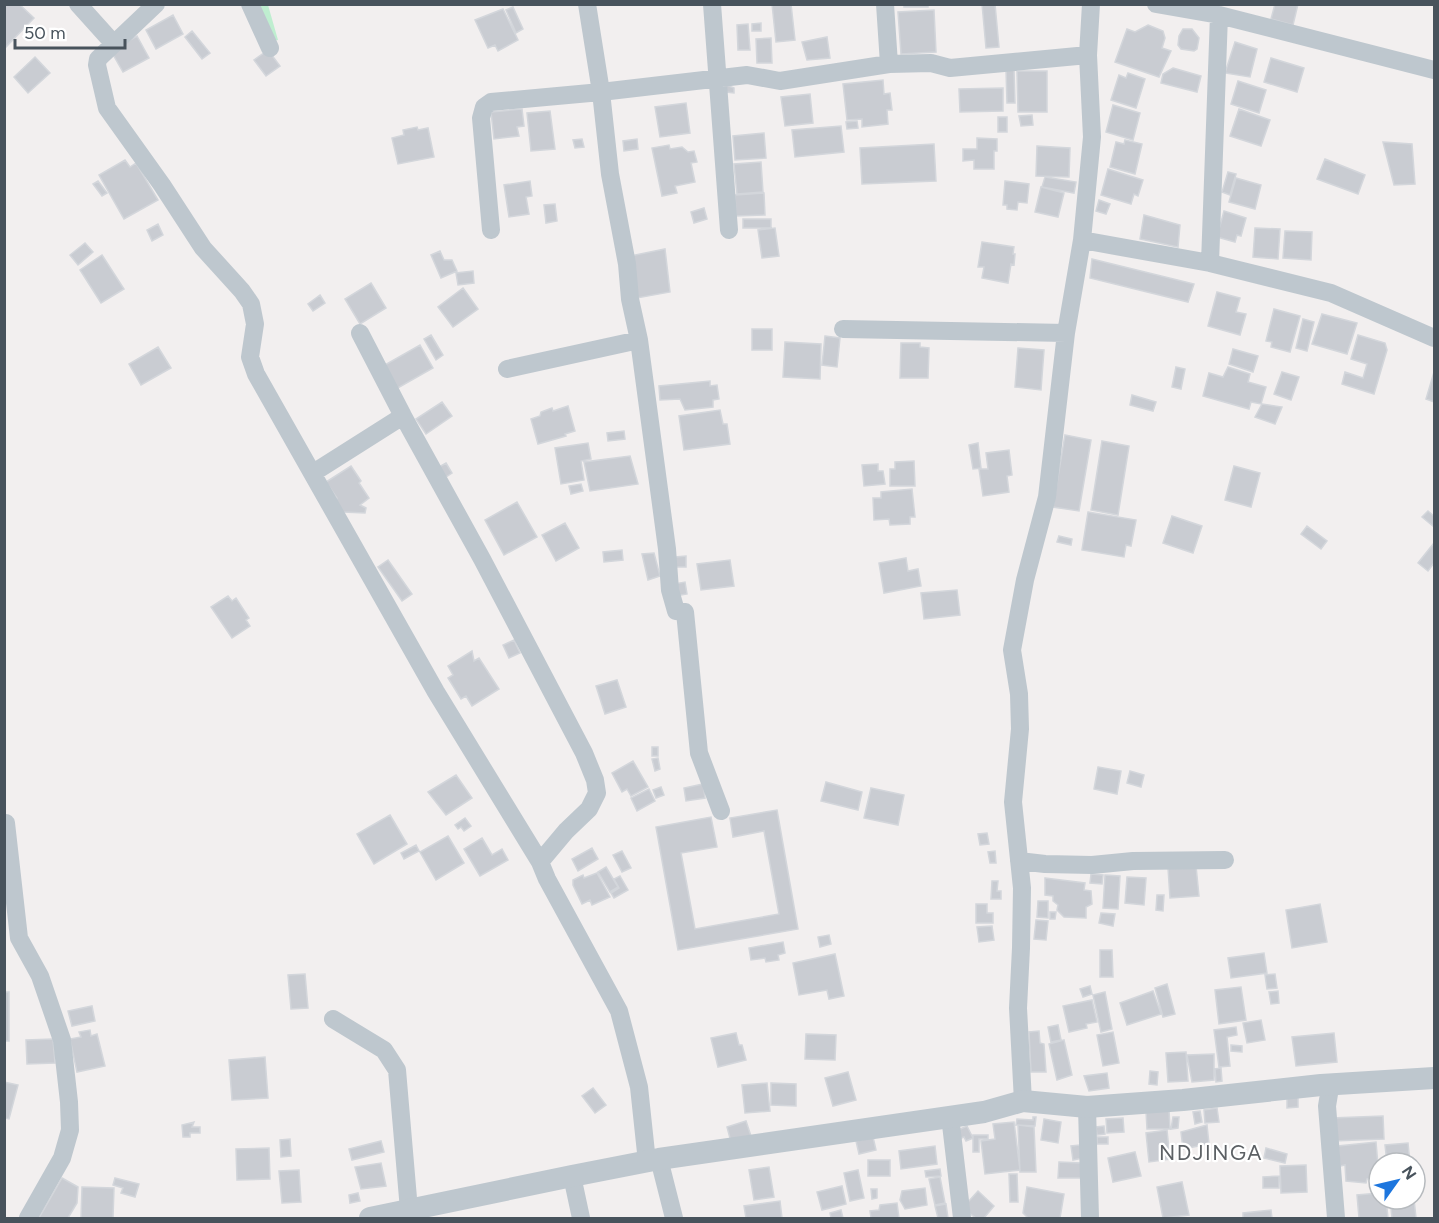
<svg xmlns="http://www.w3.org/2000/svg" width="1439" height="1223" viewBox="0 0 1439 1223" font-family="Figtree,sans-serif">
	<style>
		.green { fill: #bfeed0 }
		.building { fill: #c9ccd2; stroke: #d3d6db; stroke-width: 1.5 }
		.lines { fill: none; stroke-linecap: round; stroke-linejoin: round }
		.minor { stroke: #bec7ce; stroke-width: 18 }
		.tertiary { stroke: #bec7ce; stroke-width: 22 }
		.labels { text-anchor: middle; dominant-baseline: central; stroke-width: 4.5; stroke-linejoin: round; paint-order: stroke }
		.quarter-label { font-size: 21px; letter-spacing: 1.5px; fill: #5c6064; stroke: #fff }
	</style>
	<rect width="100%" height="100%" fill="#f2efef"/>
	<path class="green" d="M250,5H268L278,40L268,42Z"/>
	<path class="building" d="M5,4H19L34,18L4,49Z
		M772,4H791L795,40L776,42Z
		M904,4H928V7H904Z
		M982,4H995L999,47L986,48Z
		M1275,4H1298L1293,25L1271,19Z
		M513,7L523,29L516,33L506,10Z
		M503,9L518,40L498,51L495,45L488,48L475,20Z
		M934,10L936,52L901,54L898,12Z
		M173,15L183,34L156,49L146,30Z
		M761,23V31H752V24Z
		M748,24L750,50H738L737,25Z
		M1148,25L1163,31L1165,38L1162,48L1171,51L1159,77L1115,62L1127,29L1135,32Z
		M1183,29H1192L1199,38L1197,49L1194,51L1181,49L1178,45L1179,36Z
		M192,31L210,53L202,59L185,37Z
		M137,36L149,58L123,72L111,51Z
		M827,37L830,58L807,60L802,42Z
		M771,38L772,63H757L756,39Z
		M1235,42L1257,49L1250,77L1225,73Z
		M268,50L280,66L266,76L254,60Z
		M35,57L50,73L28,93L14,77Z
		M1271,58L1304,68L1297,92L1264,82Z
		M1173,68L1201,76L1197,92L1161,83L1163,74Z
		M1006,70H1014L1015,103H1007Z
		M1017,71H1047V112H1018Z
		M1128,73L1145,79L1136,108L1111,100L1119,75L1126,78Z
		M883,80L884,94L890,93L892,110H887L888,124L862,127V119L847,120L843,84Z
		M1238,81L1266,90L1259,113L1231,104Z
		M724,84L734,88V93L726,92Z
		M1003,88V111L960,112L959,89Z
		M810,94L813,123L785,126L781,97Z
		M686,103L690,133L660,137L655,107Z
		M1113,105L1140,113L1133,140L1106,132Z
		M522,109L524,126L517,127L519,136L494,139L491,112Z
		M1239,109L1270,120L1261,146L1230,136Z
		M550,111L555,149L531,151L527,113Z
		M1032,115L1033,125L1021,126L1019,116Z
		M998,117H1007V132H998Z
		M857,121L858,128L847,129L846,122Z
		M841,126L844,152L795,157L792,130Z
		M417,127L418,130L428,128L434,157L398,164L392,138L404,135L403,130Z
		M764,133L766,158L735,160L733,136Z
		M977,138L997,139V151H994V169H974V160L963,161V149H977Z
		M582,139L584,147L575,148L573,140Z
		M637,139L638,149L624,151L623,141Z
		M1125,140L1142,144L1135,174L1110,167L1116,142L1124,144Z
		M1383,142L1412,144L1415,184L1394,185Z
		M934,144L936,181L862,184L860,148Z
		M669,145L670,149L682,147L688,152L694,151L697,162L691,163L695,182L675,186L677,193L662,196L652,148Z
		M1037,146L1070,148L1069,177L1036,176Z
		M1325,159L1365,175L1358,194L1317,179Z
		M125,160L130,167L136,163L158,200L124,219L99,175Z
		M761,162L763,192L737,194L734,164Z
		M1108,169L1143,180L1138,196L1134,194L1131,204L1101,195Z
		M1228,172L1236,174L1230,195L1222,192Z
		M1045,177L1076,182L1074,193L1042,187Z
		M1236,178L1261,185L1255,209L1229,202Z
		M98,181L107,193L102,196L93,184Z
		M530,181L532,196L526,197L529,214L509,217L504,185Z
		M1005,181L1029,184L1027,203L1018,202L1017,210L1007,209V205H1003Z
		M1041,187L1064,193L1058,217L1035,212Z
		M764,193L765,215L736,216L735,195Z
		M1099,200L1110,204L1106,214L1096,211Z
		M555,204L557,221L546,223L544,205Z
		M704,208L707,219L694,223L691,212Z
		M1224,211L1246,218L1241,236L1237,235L1235,242L1217,237Z
		M1144,215L1180,225L1178,247L1140,239Z
		M743,219H771V228H743Z
		M158,224L163,235L152,241L147,230Z
		M775,228L779,256L762,258L758,230Z
		M1255,228L1280,229L1278,259L1253,257Z
		M1285,231L1312,232L1311,260L1283,258Z
		M982,242L1014,247L1013,254H1015L1014,265L1011,264L1008,283L982,278L984,267H978Z
		M85,243L93,252L78,265L70,255Z
		M665,249L670,292L637,298L630,256Z
		M440,251L444,260H452L457,271L441,278L431,255Z
		M102,255L124,289L101,303L80,270Z
		M1092,259L1194,284L1188,302L1090,278Z
		M473,271L474,283L458,285L456,273Z
		M371,283L386,308L360,324L345,299Z
		M463,288L478,309L453,327L438,307Z
		M1217,292L1240,298L1236,312L1246,314L1240,335L1208,326Z
		M320,295L325,303L313,311L308,304Z
		M1274,309L1300,316L1290,352L1271,347L1272,342L1266,341Z
		M1322,314L1357,323L1347,354L1312,344Z
		M1303,319L1314,322L1307,351L1296,348Z
		M752,329H772V350H752Z
		M431,335L443,355L436,360L424,339Z
		M1358,335L1385,343L1387,350L1374,394L1342,384L1345,372L1363,378L1367,364L1351,359Z
		M825,336L840,338L837,367L822,365Z
		M785,342L821,344L820,379L783,377Z
		M901,343H920V347L929,348L928,378H900Z
		M420,345L433,368L396,389L383,366Z
		M158,347L171,368L141,385L129,364Z
		M1018,348L1044,350L1041,390L1015,387Z
		M1233,349L1258,356L1253,372L1229,364Z
		M1176,367L1185,369L1181,389L1172,387Z
		M1228,367L1250,374L1248,382L1266,387L1261,404L1251,402L1249,409L1203,396L1209,373L1223,377Z
		M1282,372L1299,377L1291,400L1274,394Z
		M1434,372V402L1426,399Z
		M710,381V386L717,385L719,399L713,400V407L685,410L680,399L660,400L659,386Z
		M1132,395L1156,402L1153,411L1130,405Z
		M442,402L452,416L426,434L416,419Z
		M1262,404L1282,407L1275,424L1255,417Z
		M568,406L575,431L565,434L566,436L538,444L531,419L540,416L541,412L552,408L553,411Z
		M720,410L723,424H727L730,444L684,450L679,416Z
		M624,431L625,439L608,441L607,433Z
		M1065,435L1091,440L1079,511L1053,507Z
		M1102,441L1129,446L1118,515L1091,510Z
		M588,443L591,459L581,461L584,480L561,484L555,448Z
		M978,443L981,468L973,469L969,445Z
		M1009,450L1012,475L1007,476L1009,492L983,496L979,469H988L986,453Z
		M630,456L638,484L590,491L584,462Z
		M914,461L915,486H890V469H895V462Z
		M446,463L452,473L443,479L437,468Z
		M878,464V471H883L885,484L864,486L862,465Z
		M351,466L361,481L359,483L369,498L360,505L366,508L365,513L343,512L336,501L337,498L326,482Z
		M1234,466L1260,473L1251,507L1225,500Z
		M581,484L583,491L571,494L569,486Z
		M912,489L915,517H910V524L890,525L889,519L874,520L873,498H881V492Z
		M517,502L537,537L504,555L485,520Z
		M1428,511L1434,516V527L1422,517Z
		M1088,512L1136,520L1131,546L1126,545L1124,557L1082,550Z
		M1172,516L1202,526L1193,553L1163,543Z
		M565,523L579,548L556,561L542,535Z
		M1307,526L1327,541L1321,549L1301,534Z
		M1059,536L1072,539L1071,545L1057,542Z
		M1434,543V563L1428,571L1418,563Z
		M622,550L623,560L604,562L603,552Z
		M654,553L660,576L648,580L642,554Z
		M686,556V567H675V557Z
		M906,558L908,571L918,569L921,586L884,593L879,563Z
		M388,560L412,594L402,601L378,567Z
		M730,560L734,586L701,590L697,564Z
		M685,582L687,594L676,596L674,584Z
		M957,590L960,615L924,619L921,593Z
		M228,596L232,601L236,598L249,618L246,620L250,626L232,638L211,607Z
		M514,640L520,653L509,658L503,645Z
		M472,651L474,661L479,658L499,689L472,706L466,696L461,699L448,678L453,675L448,666Z
		M617,680L626,707L605,714L596,686Z
		M652,747H658V756H652Z
		M658,758L660,769L655,771L652,759Z
		M633,761L648,787L631,796L627,789L622,792L612,773Z
		M1098,767L1121,771L1117,794L1094,789Z
		M1130,771L1144,775L1141,787L1127,783Z
		M456,775L472,798L446,815L428,792Z
		M826,782L862,792L858,810L821,801Z
		M703,784L705,798L686,801L684,788Z
		M661,787L664,795L656,798L653,790Z
		M871,788L904,795L898,825L864,818Z
		M649,789L655,801L637,811L631,798Z
		M777,810L798,929L678,950L656,827L711,817L717,847L681,853L695,929L779,914L764,831L733,837L730,818Z
		M390,815L407,844L374,864L357,834Z
		M465,818L471,826L464,831L461,827L458,829L455,825Z
		M987,833L989,844L980,845L978,834Z
		M448,836L464,863L436,880L420,852Z
		M482,838L492,855L502,849L508,860L480,876L464,849Z
		M416,845L419,851L404,859L401,853Z
		M592,848L598,859L578,871L572,859Z
		M622,851L631,868L622,872L613,855Z
		M995,851L996,863H990L988,852Z
		M1196,866L1199,896L1170,898L1168,868Z
		M606,867L618,887L610,892L598,872Z
		M597,873L610,897L592,905L590,900L582,904L573,885V880L583,875L584,878Z
		M1091,874L1103,875L1102,884L1090,883Z
		M1105,875L1120,876L1118,909L1103,908Z
		M620,876L628,890L614,898L611,893L619,888L614,879Z
		M1127,877L1146,878L1144,905L1125,903Z
		M1045,878L1085,883L1084,890L1091,891L1092,904L1086,907V918L1064,917L1057,910L1058,905L1053,901V896L1045,895Z
		M992,881H998L997,891H1001V899H991Z
		M1157,895H1164L1163,911L1156,910Z
		M1038,901H1048V918L1037,917Z
		M976,904H987V913H993V923H976Z
		M1320,904L1327,942L1292,948L1286,910Z
		M1050,912H1056L1055,919H1050Z
		M1101,913L1115,914L1113,926L1099,923Z
		M1036,920L1048,921L1046,940L1034,939Z
		M992,926L994,940L979,942L977,927Z
		M829,935L831,944L820,947L818,937Z
		M783,942L785,953L778,955L779,960L766,962L765,958L751,960L749,948Z
		M1100,950H1112L1113,977H1100Z
		M1264,953L1267,973L1231,978L1228,958Z
		M835,954L844,996L829,999L827,990L799,995L793,963Z
		M305,974L308,1008L291,1009L288,975Z
		M1275,974L1277,988L1267,989L1265,975Z
		M1167,984L1175,1014L1163,1017L1155,988Z
		M1090,986L1092,994L1083,997L1080,989Z
		M1241,987L1246,1020L1219,1024L1215,990Z
		M1153,991L1161,1014L1127,1025L1120,1003Z
		M1278,991L1279,1003L1271,1004L1269,992Z
		M4,992H9V1041H4Z
		M1105,992L1112,1029L1101,1032L1093,995Z
		M1092,1000L1097,1022L1086,1024L1087,1028L1069,1032L1063,1006Z
		M92,1006L95,1021L72,1026L68,1011Z
		M1261,1020L1265,1040L1247,1043L1243,1023Z
		M1058,1025L1061,1040L1051,1042L1048,1027Z
		M1236,1027L1237,1035L1227,1037L1230,1066L1219,1067L1214,1030Z
		M90,1030L91,1036L97,1034L105,1066L77,1072L70,1039L81,1037L79,1032Z
		M1039,1031L1040,1043L1044,1044L1046,1072H1031L1029,1032Z
		M1113,1032L1119,1063L1103,1066L1097,1035Z
		M736,1033L739,1045H742L746,1060L718,1067L711,1038Z
		M1334,1033L1337,1062L1296,1066L1292,1037Z
		M806,1034L836,1035L835,1060L805,1059Z
		M53,1039L55,1063L27,1064L26,1040Z
		M1064,1040L1072,1075L1057,1080L1049,1044Z
		M1231,1045L1242,1046V1052L1231,1051Z
		M1186,1052L1188,1081L1168,1082L1166,1053Z
		M1214,1054V1080L1192,1082L1187,1055Z
		M265,1057L268,1098L232,1100L229,1060Z
		M1221,1068L1222,1081L1216,1082L1215,1069Z
		M1150,1071L1158,1072L1157,1085L1149,1084Z
		M848,1072L856,1100L833,1106L825,1078Z
		M1107,1073L1109,1088L1089,1091L1084,1076Z
		M4,1082L18,1085L9,1119L4,1118Z
		M767,1083L770,1111L745,1113L742,1085Z
		M771,1083L796,1084V1106L771,1105Z
		M593,1088L606,1105L595,1113L582,1096Z
		M1298,1097V1107L1287,1108V1098Z
		M1217,1108L1219,1122L1205,1123L1204,1110Z
		M1169,1110L1170,1129H1147L1146,1111Z
		M1200,1111L1202,1122L1195,1124L1193,1112Z
		M1383,1116L1384,1139L1333,1141L1331,1118Z
		M1033,1117H1036L1035,1126L1016,1125L1017,1119L1033,1120Z
		M1173,1117H1179L1178,1128L1171,1129Z
		M1123,1118L1124,1132L1107,1133L1106,1119Z
		M1044,1119L1061,1122L1058,1143L1041,1140Z
		M746,1121L751,1136L731,1142L727,1127Z
		M194,1122L192,1127H200V1133H190V1137H183L182,1125Z
		M1014,1122L1020,1170L985,1174L981,1141L995,1139L993,1124Z
		M1018,1125L1034,1127L1036,1172H1020Z
		M1207,1125L1209,1144L1183,1149L1181,1132Z
		M967,1126L973,1138L966,1141L964,1137L959,1139L956,1131Z
		M1104,1126L1105,1134L1097,1135L1096,1127Z
		M1167,1130L1170,1159L1149,1162L1146,1133Z
		M973,1135H988V1139H979V1152H973Z
		M873,1137L876,1150L859,1154L856,1141Z
		M1097,1137H1108V1144H1097Z
		M290,1139L291,1156L281,1157L280,1140Z
		M381,1141L384,1152L352,1160L349,1149Z
		M1376,1142L1379,1177L1367,1179L1366,1183L1346,1181L1345,1165L1340,1166L1338,1146Z
		M1408,1143L1410,1163H1387L1385,1145Z
		M1080,1145L1083,1158L1073,1160L1071,1146Z
		M935,1146L937,1164L901,1169L899,1151Z
		M269,1148L270,1179L237,1180L236,1149Z
		M1266,1148L1287,1154L1285,1163L1264,1158Z
		M1135,1152L1141,1176L1113,1182L1108,1158Z
		M868,1160H890V1176H868Z
		M1059,1162L1081,1163V1178H1058Z
		M381,1163L386,1186L361,1189L355,1167Z
		M1306,1165L1307,1192L1281,1193L1280,1166Z
		M769,1167L774,1197L754,1200L749,1170Z
		M940,1169L941,1176L926,1177L925,1171Z
		M299,1170L301,1202L282,1203L279,1171Z
		M858,1170L864,1198L850,1201L844,1173Z
		M1009,1174H1017L1018,1202H1010Z
		M1279,1176V1188H1263V1177Z
		M940,1177L945,1203L935,1205L929,1179Z
		M62,1178L78,1187L77,1203L68,1218H39Z
		M115,1178L139,1184L135,1197L121,1193L123,1188L113,1185Z
		M1182,1182L1189,1215L1163,1218L1157,1187Z
		M842,1186L846,1204L822,1210L817,1192Z
		M82,1187L114,1188L113,1218H81Z
		M1027,1187L1064,1194L1060,1218H1028L1023,1213Z
		M925,1188L927,1205L905,1209L900,1200L902,1191Z
		M871,1189H877V1198L872,1199Z
		M978,1191L994,1206L984,1218H976L969,1213L968,1202Z
		M358,1193L360,1201L350,1203L349,1195Z
		M1379,1193V1199H1386L1388,1218H1359L1357,1195Z
		M1390,1199H1414L1416,1218H1392Z
		M780,1201L782,1218H746L744,1206Z
		M897,1203L899,1218H871L870,1211L879,1210L880,1205Z
		M946,1204L948,1218H938L935,1206Z
		M841,1210L843,1218H831L830,1213Z
		M1271,1210L1272,1218H1243V1213Z"/>
	<g class="lines">
		<path class="minor" d="M78,4L114,44
			M156,4L98,59L97,65L107,108L162,185L203,248L242,291L251,304L255,324L250,357L256,374L436,692L540,862L547,879L619,1011L639,1087L647,1162
			M250,4L270,48
			M587,4L601,92L610,174L627,264L630,299L639,340L667,549L670,590L676,611L685,612L699,753L721,811
			M712,4L729,230
			M885,4L889,64L931,63L950,68L1088,55
			M1156,4L1219,15L1434,70
			M491,230L481,118L484,107L491,102L601,92L747,75L780,81L889,64
			M1082,240L1210,263L1331,293L1434,338
			M1210,263L1219,15
			M843,329L1066,333
			M360,333L403,416L482,559L584,753L595,780L597,793L589,809L566,831L540,862
			M507,369L639,340
			M313,473L403,416
			M6,823L19,938L40,976L62,1040L69,1102L70,1130L62,1158L28,1218
			M1019,861L1045,864L1092,865L1133,861L1225,860
			M333,1019L384,1050L397,1070L409,1210
			M1323,1086L1329,1094L1327,1106L1336,1218
			M1023,1101L1018,1008L1021,948L1022,888L1013,802L1020,729L1019,694L1012,650L1025,580L1047,497L1066,333L1082,240L1092,137L1088,55L1091,4
			M1087,1107L1090,1218
			M950,1116L962,1218
			M659,1159L674,1218
			M572,1176L581,1218"/>
		<path class="tertiary" d="M370,1218L572,1176L659,1159L984,1112L1023,1101L1087,1107L1183,1100L1321,1085L1434,1078"/>
	</g>
	<g class="labels">
		<g class="quarter-label">
			<text x="1211" y="1152">NDJINGA</text>
		</g>
	</g>
	<rect width="1439" height="1223" fill="none" stroke="#48535c" stroke-width="12"/>
	<g transform="translate(1397 1181) rotate(56)"><circle r="28" fill="#ffffff" stroke="#b6babe" stroke-width="1.5"/>
	<path d="M0-4.5L10 22L0 15L-10 22Z" fill="#1d76de"/>
	<text y="-9" font-size="16" font-weight="bold" text-anchor="middle" fill="#48535c">N</text>
	</g>
	<path d="M15 39v9h110v-9" fill="none" stroke="#48535c" stroke-width="3"/>
	<text x="24" y="39" font-size="18" fill="#48535c" stroke="#ffffff" stroke-width="4.5" paint-order="stroke">50 m</text>
</svg>
